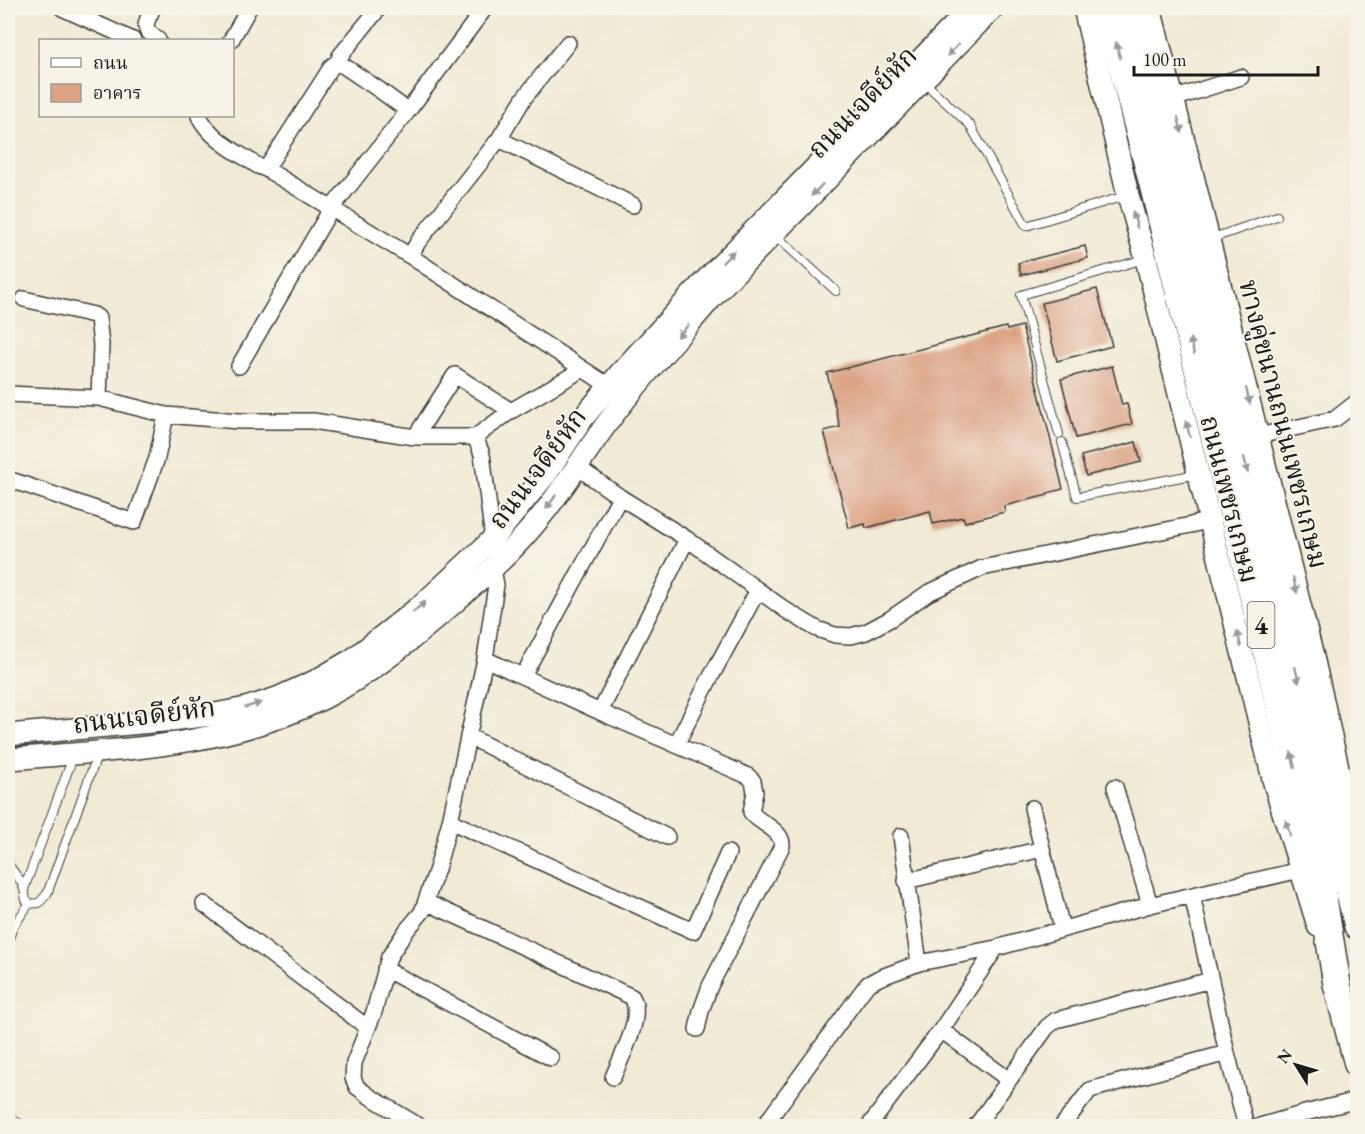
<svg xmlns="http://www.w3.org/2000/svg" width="1365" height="1134" viewBox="0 0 1365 1134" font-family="'EB Garamond','Noto Serif Thai',serif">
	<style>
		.building { fill: #dba284 }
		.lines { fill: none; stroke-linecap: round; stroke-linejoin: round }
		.lane-casing { stroke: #3c3b38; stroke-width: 10 }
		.street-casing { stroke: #3c3b38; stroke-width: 18 }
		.secondary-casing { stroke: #3c3b38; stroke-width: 24 }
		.highway-casing { stroke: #3c3b38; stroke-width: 30 }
		.lane { stroke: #fff; stroke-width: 8 }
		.street { stroke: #fff; stroke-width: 15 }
		.secondary { stroke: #fff; stroke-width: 21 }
		.highway { stroke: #fff; stroke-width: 27 }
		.oneway { fill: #999 }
		.labels { text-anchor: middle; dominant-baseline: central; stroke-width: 4.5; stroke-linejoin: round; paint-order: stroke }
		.shield { fill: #f7f3e8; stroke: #5e5c59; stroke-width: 1.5 }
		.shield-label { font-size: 26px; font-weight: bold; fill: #1c1c1c }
		.street-label { font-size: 27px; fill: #1c1c1c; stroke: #f7f3e8 }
	</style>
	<rect width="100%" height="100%" fill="#f7f3e8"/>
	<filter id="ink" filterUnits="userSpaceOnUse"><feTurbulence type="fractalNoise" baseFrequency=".0167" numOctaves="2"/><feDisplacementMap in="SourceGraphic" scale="12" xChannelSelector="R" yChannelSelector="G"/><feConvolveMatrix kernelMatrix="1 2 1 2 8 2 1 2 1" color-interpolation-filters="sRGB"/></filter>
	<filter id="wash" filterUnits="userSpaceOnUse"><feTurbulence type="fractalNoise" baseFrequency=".008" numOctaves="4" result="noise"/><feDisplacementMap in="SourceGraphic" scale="24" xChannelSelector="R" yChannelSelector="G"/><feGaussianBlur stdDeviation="1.35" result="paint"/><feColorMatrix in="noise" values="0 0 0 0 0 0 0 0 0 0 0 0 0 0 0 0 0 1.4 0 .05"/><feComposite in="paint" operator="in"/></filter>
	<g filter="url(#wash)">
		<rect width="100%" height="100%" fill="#f1ead4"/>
		<g id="blocks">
			<path class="building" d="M1085,246L1088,258L1021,275L1018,263Z
				M1097,289L1112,346L1057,361L1042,303Z
				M1022,326L1063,489L1048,493V495L1004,506L1005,512L965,522L963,517L933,524L930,511L866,528L865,524L849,528L824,431L840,427L827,373L1006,327L1007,330Z
				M1112,366L1122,405L1127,404L1132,424L1076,438L1061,379Z
				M1136,442L1141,462L1086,476L1081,456Z"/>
		</g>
	</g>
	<g filter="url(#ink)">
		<use href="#blocks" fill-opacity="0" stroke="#3c3b38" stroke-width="1.5"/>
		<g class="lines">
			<defs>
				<path id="lane" d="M924,82L970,125L1026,226L1128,195
					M775,235L836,291
					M1210,239L1277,216
					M1059,434L1021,295L1144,259
					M1062,442L1077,497L1197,474
					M73,757L24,889L26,900L29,904L39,903L47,894L97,756
					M8,864L21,882L24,889
					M8,941L13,927L29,904
					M8,1117L24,1126"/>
				<path id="street" d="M62,8L133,40
					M153,8C145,25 141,28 158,40
					M231,40L249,8
					M338,62L381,91L408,111
					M1173,99L1241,77
					M199,116C210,139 237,152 258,166L266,169L410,256L609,386
					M499,139L633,205
					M266,169L332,66L338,62L340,56L379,8
					M410,256L418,242L499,139L524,98L568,43
					M24,299L94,315L98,318L101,345L99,398
					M239,366L331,209L408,111L485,8
					M8,394L99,398L166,415L239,421H313L415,437H475L482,454L493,539
					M1258,436L1335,419L1358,401
					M415,437L455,375L511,411
					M475,437L511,411L583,369
					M577,467L620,497L687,539L787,611L817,629L835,635L851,636L866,632L890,619L928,593L982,568L1191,525L1210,520
					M8,479L134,522L157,458L166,415
					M485,659L600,712L748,776L753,781L755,792L751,812C759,824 783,829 782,846L710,986L701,1011L697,1029
					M523,676L620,497
					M600,712L687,539
					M468,736L667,837
					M676,745L708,682L758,590
					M1115,787L1150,905
					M1032,808L1062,928
					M450,821L693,931L728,853
					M901,836L919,963
					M906,881L1042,849
					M1192,895L1227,1053L1246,1126
					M426,902L632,997C644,1017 621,1057 613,1077
					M204,904L368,1028
					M385,969L551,1058
					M941,1030L1009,1080
					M419,1126L369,1096L357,1087L353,1078L354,1063L374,1012L389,957L406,931L422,912L437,869L450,821L485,659L496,585L493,569
					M764,1126L863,990L868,984L879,978L919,963L996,948L1150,905L1300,870
					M869,1126L941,1030L996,948
					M976,1126L1047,1027L1056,1020L1211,980
					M1062,1126L1090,1090L1227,1053
					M1260,1126L1309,1112L1358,1100"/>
				<path id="secondary" d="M1084,8L1128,195L1146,259L1274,783L1318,926
					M1150,8L1194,180L1314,661L1358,856
					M8,735L163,721L210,715L246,708L277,698L315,681L353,659L423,604L493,539L546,474L583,418L621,372L699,287L971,8
					M8,759C114,750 226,748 324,698C370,675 411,640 449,607C479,581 508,556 533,526C560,495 581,459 605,426C637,382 674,342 709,301C739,267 772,236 804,203C867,138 930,73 993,8"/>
				<path id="highway" d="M1107,8L1154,188L1267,652L1318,868L1337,984L1358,1064
					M1132,8L1177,184L1358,926"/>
			</defs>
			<use href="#lane" class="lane-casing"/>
			<use href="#street" class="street-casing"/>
			<use href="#secondary" class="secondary-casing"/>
			<use href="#highway" class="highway-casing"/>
			<use href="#lane" class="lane"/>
			<use href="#street" class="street"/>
			<use href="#secondary" class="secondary"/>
			<use href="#highway" class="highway"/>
		</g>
		<defs><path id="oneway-solid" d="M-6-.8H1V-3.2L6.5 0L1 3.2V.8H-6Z" transform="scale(1.5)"/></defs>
		<g class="oneway">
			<use href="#oneway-solid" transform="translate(953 50) rotate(134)"/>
			<use href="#oneway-solid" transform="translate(1118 50) rotate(-104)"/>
			<use href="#oneway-solid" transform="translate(1180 125) rotate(75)"/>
			<use href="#oneway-solid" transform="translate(817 190) rotate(134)"/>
			<use href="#oneway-solid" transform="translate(1135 220) rotate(-106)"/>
			<use href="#oneway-solid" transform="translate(728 257) rotate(-46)"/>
			<use href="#oneway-solid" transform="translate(683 331) rotate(131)"/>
			<use href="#oneway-solid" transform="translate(1192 346) rotate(-104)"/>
			<use href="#oneway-solid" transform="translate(1248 396) rotate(76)"/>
			<use href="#oneway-solid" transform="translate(1188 429) rotate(-104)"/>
			<use href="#oneway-solid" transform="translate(1246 465) rotate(76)"/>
			<use href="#oneway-solid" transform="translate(551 502) rotate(126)"/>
			<use href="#oneway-solid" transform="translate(1295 585) rotate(76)"/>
			<use href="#oneway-solid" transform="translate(419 607) rotate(-40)"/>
			<use href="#oneway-solid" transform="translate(1239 639) rotate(-104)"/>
			<use href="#oneway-solid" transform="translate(1297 675) rotate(77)"/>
			<use href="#oneway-solid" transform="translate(253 705) rotate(-17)"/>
			<use href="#oneway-solid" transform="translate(1293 760) rotate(-103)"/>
			<use href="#oneway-solid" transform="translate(1288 828) rotate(-106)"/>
		</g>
	</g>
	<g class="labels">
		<rect class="shield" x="1247.5" y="602" width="27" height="46" rx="4.5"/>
		<g class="shield-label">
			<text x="1261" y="625">4</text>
		</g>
		<g class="street-label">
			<text transform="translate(862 102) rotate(-46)">ถนนเจดีย์หัก</text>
			<text transform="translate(1284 424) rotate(76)">ทางคู่ขนานถนนเพชรเกษม</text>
			<text transform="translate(537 468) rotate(-53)">ถนนเจดีย์หัก</text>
			<text transform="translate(1230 499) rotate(76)">ถนนเพชรเกษม</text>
			<text transform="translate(144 715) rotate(-7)">ถนนเจดีย์หัก</text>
		</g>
	</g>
	<rect width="1365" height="1134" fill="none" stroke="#f7f3e8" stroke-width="30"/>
	<rect x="39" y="39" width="195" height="78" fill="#f7f3e8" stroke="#9f9d96" stroke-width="1.5"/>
	<rect x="51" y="58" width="30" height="9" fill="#ffffff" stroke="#9f9d96" stroke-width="1.5"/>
	<text x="93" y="69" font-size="18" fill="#1c1c1c">ถนน</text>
	<rect x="51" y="84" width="30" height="18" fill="#dba284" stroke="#9f9d96" stroke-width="1.5"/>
	<text x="93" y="99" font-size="18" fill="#1c1c1c">อาคาร</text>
	<g transform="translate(1296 1065) rotate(307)" stroke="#f7f3e8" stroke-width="4.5" paint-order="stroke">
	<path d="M0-4.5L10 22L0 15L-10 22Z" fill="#1c1c1c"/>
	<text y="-9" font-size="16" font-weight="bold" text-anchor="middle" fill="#1c1c1c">N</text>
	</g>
	<path d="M1134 66v9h184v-9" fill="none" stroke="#1c1c1c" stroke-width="3"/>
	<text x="1143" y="66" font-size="18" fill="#1c1c1c" stroke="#f7f3e8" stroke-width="4.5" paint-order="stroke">100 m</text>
</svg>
